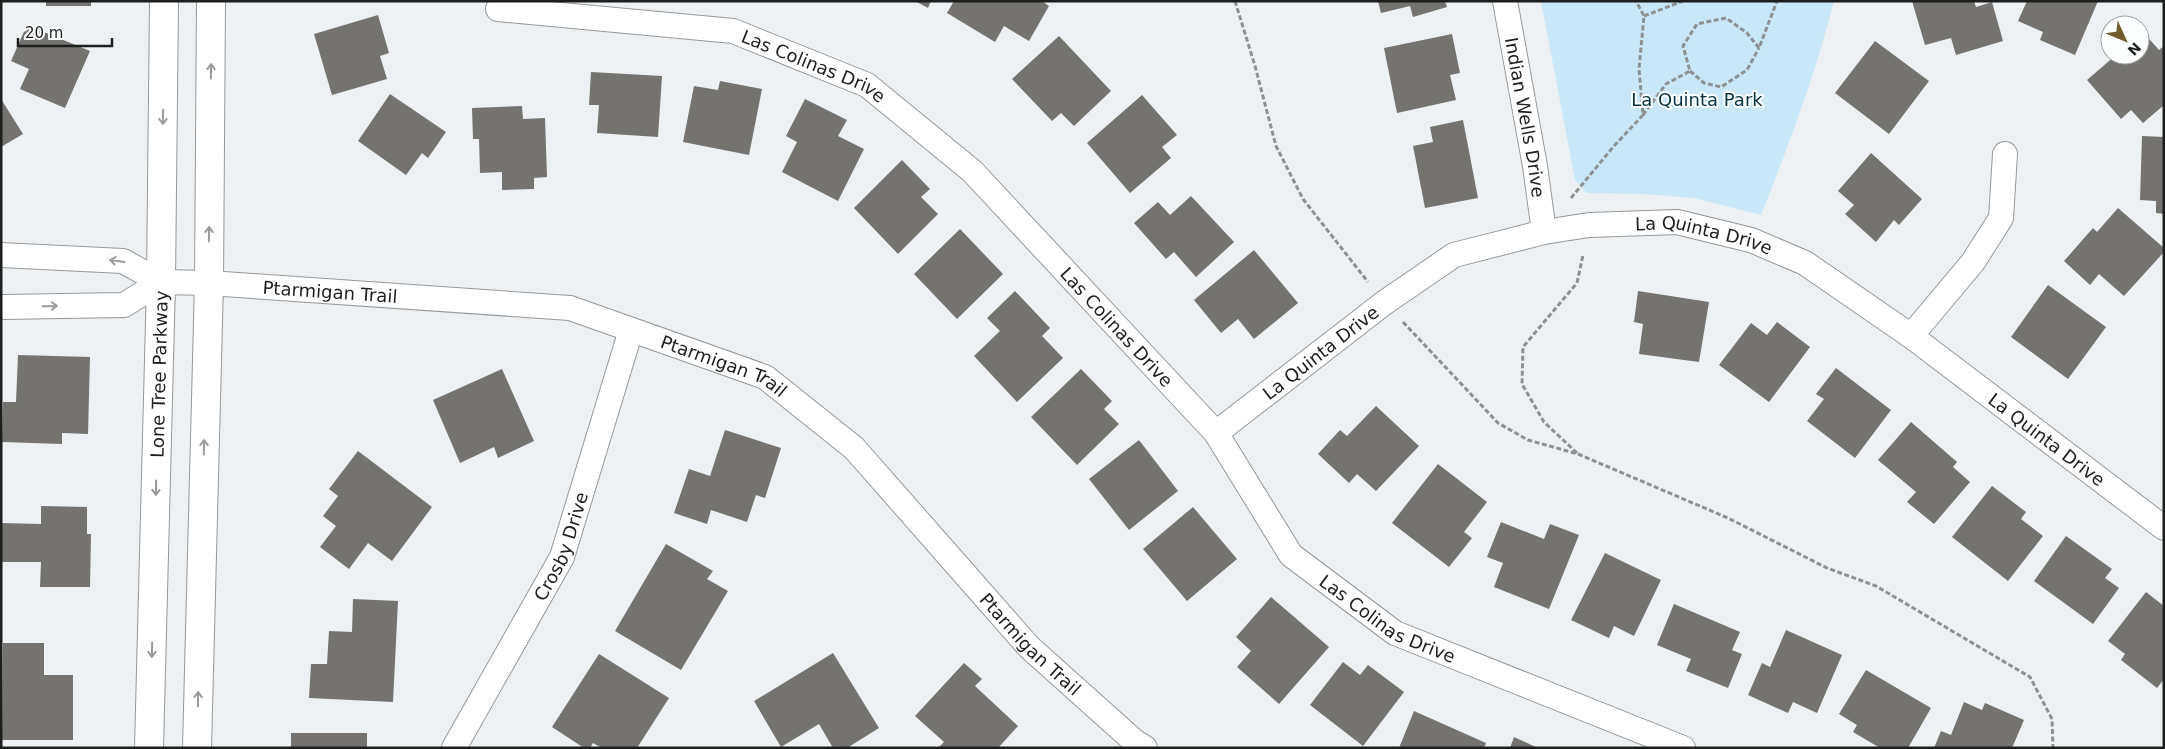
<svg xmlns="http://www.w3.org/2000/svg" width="2165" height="749" viewBox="0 0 2165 749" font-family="'DejaVu Sans',sans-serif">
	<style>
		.green { fill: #cae7f7 }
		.building { fill: #74736f }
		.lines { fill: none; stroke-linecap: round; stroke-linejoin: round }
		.minor-casing { stroke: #95989a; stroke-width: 26 }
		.tertiary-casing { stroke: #95989a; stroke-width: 30 }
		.path { stroke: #8e9192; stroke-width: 3; stroke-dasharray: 5 2.5; stroke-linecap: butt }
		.minor { stroke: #fff; stroke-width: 24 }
		.tertiary { stroke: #fff; stroke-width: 28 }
		.oneway { stroke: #999a9a }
		.labels { text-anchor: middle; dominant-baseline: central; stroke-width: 4; stroke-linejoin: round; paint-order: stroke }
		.street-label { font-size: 18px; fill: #1d1f1f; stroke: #fcfeff }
		.park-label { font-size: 18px; fill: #083244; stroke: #fcfeff }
	</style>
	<rect width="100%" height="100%" fill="#edf1f3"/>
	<path class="green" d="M1541,1H1834C1815,75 1789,145 1761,215L1694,198L1643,194L1587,193L1575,180Z"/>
	<path class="building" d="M46,1H91V6H46Z
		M915,1H931L928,8Z
		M954,1H1042L1049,6L1029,41L1004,26L995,42L947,13Z
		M1378,1H1445L1447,7L1413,17L1410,6L1381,13Z
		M1912,1H1974L1976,7L1992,2L2003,41L1956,55L1951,38L1925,45Z
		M2027,1H2098L2075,55L2040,40L2043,32L2018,21Z
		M378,15L389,53L380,56L387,79L332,95L314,34Z
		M27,25L90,51L65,108L20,89L29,69L11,61Z
		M2143,32L2159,50L2164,46V105L2143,123L2131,110L2121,119L2087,80L2116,55H2140V34Z
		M1452,34L1460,73L1450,75L1456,100L1397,113L1384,48Z
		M1059,36L1111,91L1074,126L1061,113L1052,121L1012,79Z
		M1875,41L1929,81L1889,134L1835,93Z
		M591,72L662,76L658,137L597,133L599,105H589Z
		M720,81L762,89L749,155L683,142L694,86L718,90Z
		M390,94L446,132L428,158L422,153L406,175L358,141Z
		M1142,95L1177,135L1162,147L1171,158L1130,193L1087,143Z
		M1,99L23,134L1,147Z
		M805,99L847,120L838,136L864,149L838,201L782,172L797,142L786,136Z
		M522,106L523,119L545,118L547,177L534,178V189L502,190V172L480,173L479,139H473L472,108Z
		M1463,120L1478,198L1425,208L1413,146L1433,142L1430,127Z
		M2142,136L2164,137V214L2156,213V201L2140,200Z
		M1871,153L1922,199L1899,225L1894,220L1876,242L1845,214L1854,205L1838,191Z
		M902,160L930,189L921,197L938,214L898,254L854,208Z
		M1191,196L1234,242L1196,277L1174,252L1166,259L1134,223L1158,202L1170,215Z
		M2118,208L2164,248V252L2124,296L2099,274L2090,285L2064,261L2093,228L2097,232Z
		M960,229L1003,274L957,319L914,274Z
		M1254,250L1298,303L1254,339L1238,319L1221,333L1194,300Z
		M2048,285L2106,327L2068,379L2011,337Z
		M1015,291L1050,328L1042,336L1063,358L1017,402L974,356L1000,331L987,318Z
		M1638,291L1709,302L1699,362L1639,354L1643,324L1634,322Z
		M1777,322L1810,347L1769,402L1719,365L1751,323L1767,335Z
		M18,355L90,357L88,434L62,433V444L2,442L3,402H16Z
		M1836,368L1891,410L1855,458L1807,421L1824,399L1816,394Z
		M502,369L534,441L498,458L494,447L460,463L433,400Z
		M1081,369L1112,401L1104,409L1119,424L1077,465L1031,417Z
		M1376,406L1419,446L1376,491L1357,474L1349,483L1318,454L1340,430L1347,436Z
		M1911,422L1957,462L1953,467L1970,482L1934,524L1907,502L1916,492L1878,460Z
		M725,430L781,448L765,498L756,495L747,522L711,510L707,524L674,513L689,469L710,476Z
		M1139,440L1178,491L1129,530L1089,479Z
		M358,451L432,507L392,561L368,543L349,569L320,547L336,526L323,516L338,496L329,489Z
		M1438,464L1487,502L1464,532L1472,538L1449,567L1392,523Z
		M1992,486L2026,512L2021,519L2043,536L2008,581L1952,537Z
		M41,506L87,507V534H91L90,587H40L41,562H1V523L41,524Z
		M1193,507L1237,559L1187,601L1143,549Z
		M1501,522L1544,539L1550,524L1579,535L1549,609L1494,587L1503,563L1487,557Z
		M2066,536L2112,569L2105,578L2119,588L2093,624L2034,581Z
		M666,544L713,571L707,579L728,591L681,670L615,631Z
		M1605,553L1661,580L1634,636L1614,626L1609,638L1571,620Z
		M2146,592L2164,606V679L2157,688L2121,660L2125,654L2108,641Z
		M1271,597L1329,647L1279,704L1237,667L1251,651L1236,637Z
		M353,599L398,601L393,702L309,698L311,664H327L329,631L352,632Z
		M1674,604L1740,632L1732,650L1742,654L1728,688L1686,671L1691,659L1657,645Z
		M1786,630L1842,655L1817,713L1793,702L1788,713L1748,695L1762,663L1770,667Z
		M3,643H44V675H73V740H2Z
		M833,653L879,728L847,748H833L819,724L781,747L754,701Z
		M599,654L669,698L637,748H602L593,743L590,748H584L552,727Z
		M1343,662L1360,675L1368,665L1404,692L1363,746L1310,705Z
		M964,663L982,679L975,686L1018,726L998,748H938L944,742L915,716Z
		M1866,670L1931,708L1908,748H1880L1853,732L1857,725L1839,714Z
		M1964,702L1982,710L1985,703L2024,720L2012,748H1934L1941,731L1951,735Z
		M1414,711L1486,743L1484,748H1399Z
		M291,733H367V748H291Z
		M1514,737L1538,748H1510Z"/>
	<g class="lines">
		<defs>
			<g id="minor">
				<path id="s1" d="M1505,1L1535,166L1544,232"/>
				<path id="s2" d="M498,9L733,31L867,85L972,171L1216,433L1291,555L1395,633L1683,748"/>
				<path id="s3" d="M1,255L123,261L161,282L209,283L570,308L765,377L854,448L1029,647L1134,741L1145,748"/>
				<path d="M1,307L124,305L161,282"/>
				<path d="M1911,336L1973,262L2001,218L2005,154"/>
				<path id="s4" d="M1216,433L1384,303L1454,255L1544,232L1589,225L1677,222L1751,240L1805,263L1911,336L2164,528"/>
				<path id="s5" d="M454,748L562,557L631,330"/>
			</g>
			<g id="tertiary">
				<path id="s6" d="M149,748L161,282L164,1"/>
				<path d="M197,748L209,283L211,1"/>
			</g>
		</defs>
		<use href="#minor" class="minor-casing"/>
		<use href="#tertiary" class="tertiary-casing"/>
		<path class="path" d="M1235,1L1255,66L1276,146L1303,199L1368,282
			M1644,16L1683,1
			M1690,71L1704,83L1721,87L1747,70L1759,48
			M1643,115L1666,84L1690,71L1683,46L1697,24L1726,18L1747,33L1759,48L1777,1
			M1571,198L1614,146L1643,115L1639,69L1644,16L1636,1
			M1403,322L1498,423L1528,440L1578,454L1728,518L1827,568L1876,586L2030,677L2052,719L2053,748
			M1577,453L1544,422L1522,384L1523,347L1577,283L1583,255"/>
		<use href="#minor" class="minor"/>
		<use href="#tertiary" class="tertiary"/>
	</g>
	<defs><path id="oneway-shaft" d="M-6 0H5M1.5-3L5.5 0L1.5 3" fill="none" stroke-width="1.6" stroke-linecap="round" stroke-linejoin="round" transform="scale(1.25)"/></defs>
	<g class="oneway">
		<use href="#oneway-shaft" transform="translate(211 71) rotate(-89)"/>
		<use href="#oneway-shaft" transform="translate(163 117) rotate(91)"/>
		<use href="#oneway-shaft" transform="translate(209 234) rotate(-89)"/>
		<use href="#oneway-shaft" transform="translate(117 261) rotate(-172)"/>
		<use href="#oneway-shaft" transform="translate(50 306) rotate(-1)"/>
		<use href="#oneway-shaft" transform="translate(204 447) rotate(-89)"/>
		<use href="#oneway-shaft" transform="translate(156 488) rotate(91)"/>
		<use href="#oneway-shaft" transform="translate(152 650) rotate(91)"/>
		<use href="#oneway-shaft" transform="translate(198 699) rotate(-89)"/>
	</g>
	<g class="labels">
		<g class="street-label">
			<text stroke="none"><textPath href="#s2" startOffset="324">Las Colinas Drive</textPath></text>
			<text stroke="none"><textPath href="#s1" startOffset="118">Indian Wells Drive</textPath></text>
			<text stroke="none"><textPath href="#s4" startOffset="552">La Quinta Drive</textPath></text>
			<text stroke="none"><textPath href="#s3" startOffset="335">Ptarmigan Trail</textPath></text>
			<text stroke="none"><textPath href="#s2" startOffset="729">Las Colinas Drive</textPath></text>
			<text stroke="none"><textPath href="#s4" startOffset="132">La Quinta Drive</textPath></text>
			<text stroke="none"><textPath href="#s3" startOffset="740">Ptarmigan Trail</textPath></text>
			<text stroke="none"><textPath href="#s6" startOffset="374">Lone Tree Parkway</textPath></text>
			<text stroke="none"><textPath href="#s4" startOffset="958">La Quinta Drive</textPath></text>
			<text stroke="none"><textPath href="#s5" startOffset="229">Crosby Drive</textPath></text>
			<text stroke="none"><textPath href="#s2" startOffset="1134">Las Colinas Drive</textPath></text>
			<text stroke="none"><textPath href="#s3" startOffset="1160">Ptarmigan Trail</textPath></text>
		</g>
		<g class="park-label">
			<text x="1697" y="99">La Quinta Park</text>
		</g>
	</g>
	<rect width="2165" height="749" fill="none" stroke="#1d1f1f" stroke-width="5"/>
	<g transform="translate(2125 40) rotate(134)"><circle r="24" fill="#fcfeff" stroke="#a3a5a5"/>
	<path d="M0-4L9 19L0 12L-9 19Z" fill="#705d2c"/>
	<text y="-8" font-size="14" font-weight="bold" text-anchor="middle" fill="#1d1f1f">N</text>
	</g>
	<path d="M18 38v8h94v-8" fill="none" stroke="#1d1f1f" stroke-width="2.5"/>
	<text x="25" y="38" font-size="15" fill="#1d1f1f" stroke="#fcfeff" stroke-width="4" paint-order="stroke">20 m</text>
</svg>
